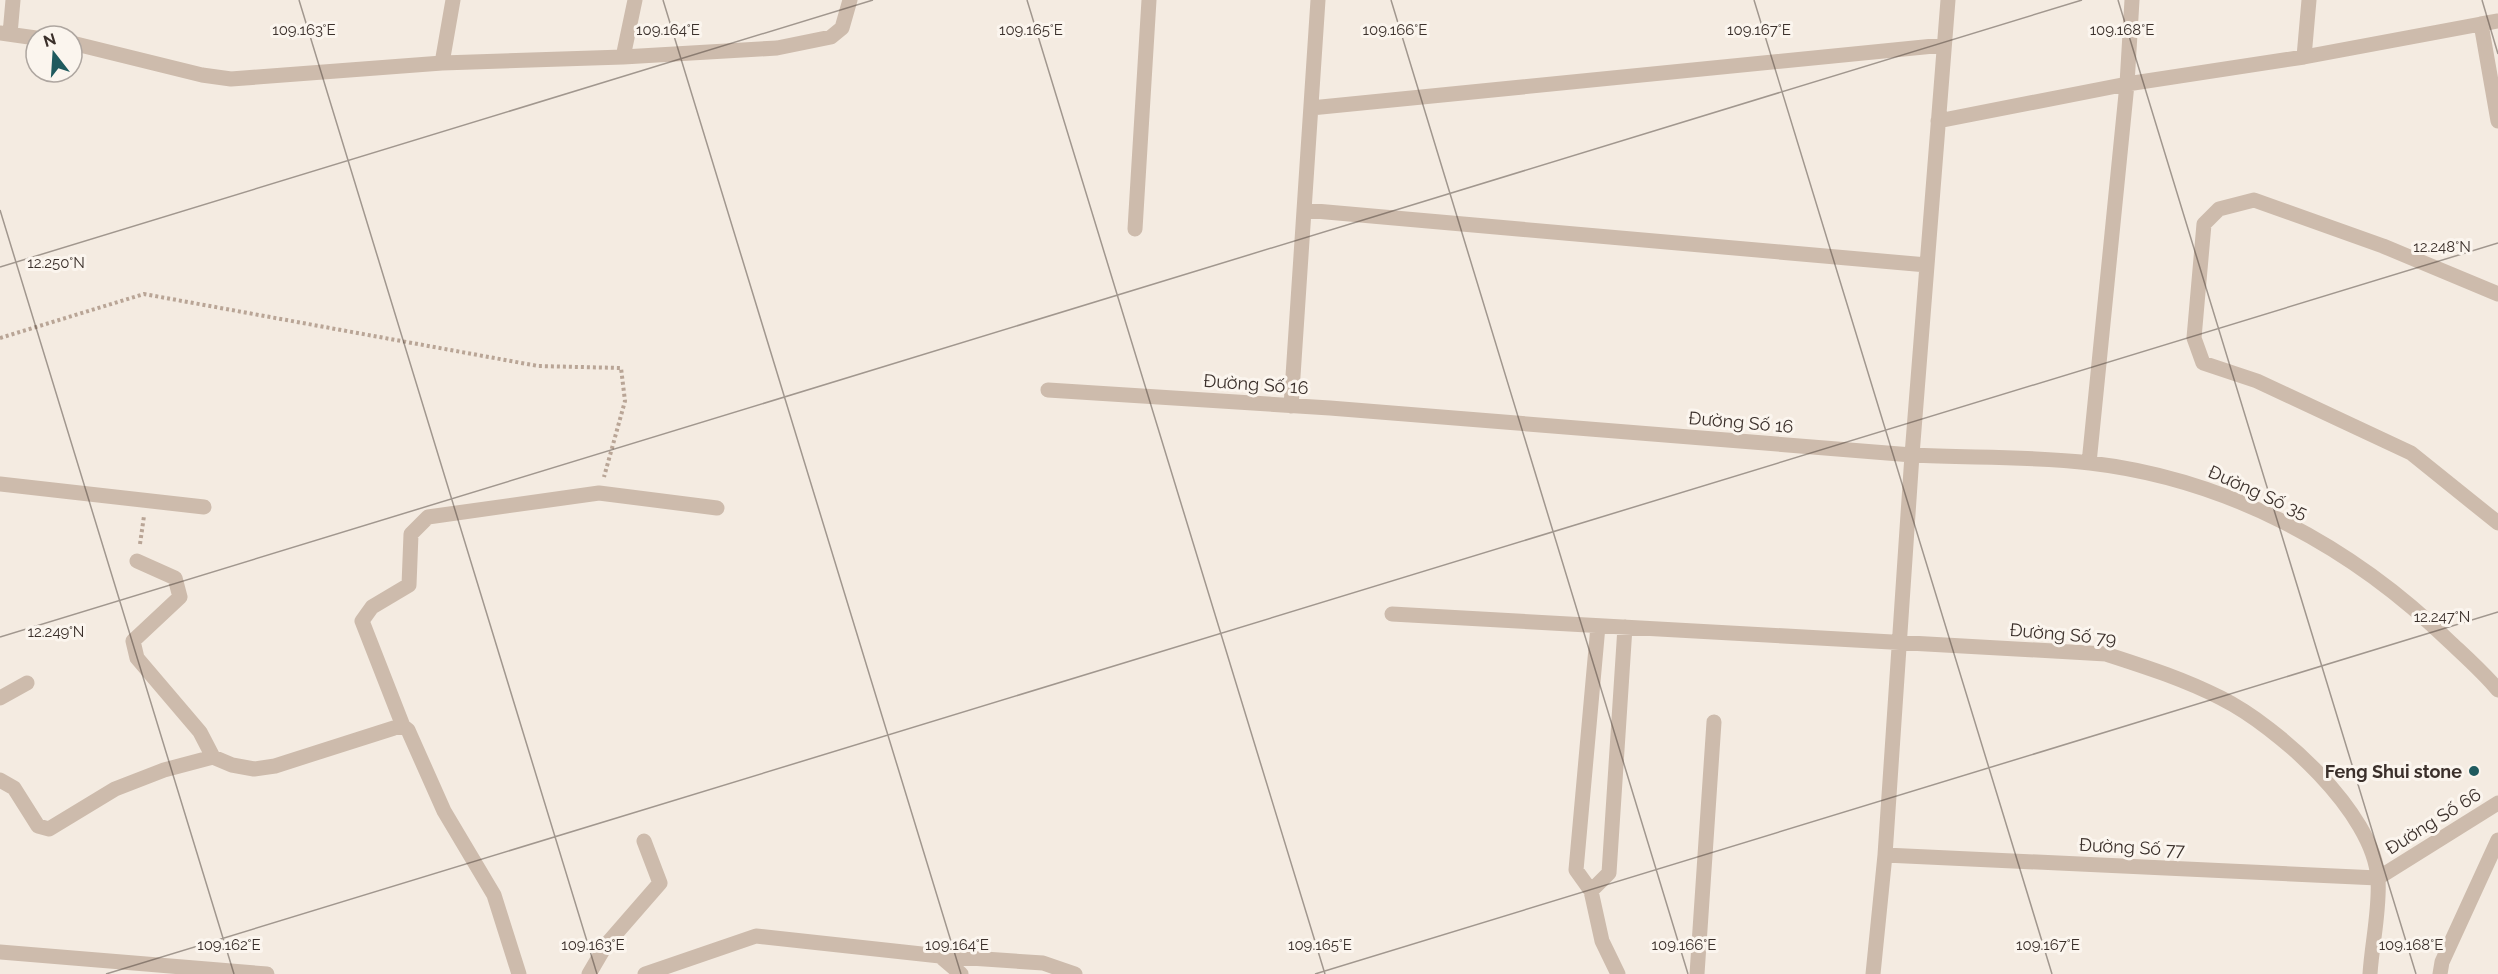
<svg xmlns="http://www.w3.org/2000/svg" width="2498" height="974" viewBox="0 0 2498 974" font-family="Raleway,sans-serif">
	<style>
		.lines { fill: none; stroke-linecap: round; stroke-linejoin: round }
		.path { stroke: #b9a596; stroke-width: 4; stroke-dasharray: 3 3; stroke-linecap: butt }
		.minor { stroke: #cdbbac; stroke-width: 15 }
		.ticks { fill: none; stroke: #3b302b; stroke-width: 1.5; stroke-opacity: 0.45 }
		.poi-dot { fill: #1f5a5e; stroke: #fbf5ee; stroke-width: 2 }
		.labels { text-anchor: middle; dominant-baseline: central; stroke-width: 6; stroke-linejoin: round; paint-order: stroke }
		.street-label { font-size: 18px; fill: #3b302b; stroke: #fbf5ee }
		.poi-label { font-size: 18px; font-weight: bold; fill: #3b302b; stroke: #fbf5ee; text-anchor: end }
		.ticks-label { font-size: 15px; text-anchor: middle; fill: #3b302b; stroke: #fbf5ee; stroke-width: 6; stroke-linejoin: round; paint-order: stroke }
	</style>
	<rect width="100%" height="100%" fill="#f4ebe1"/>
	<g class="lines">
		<path class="path" d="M0,338L144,294L538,366L621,368L625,401L604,477
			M140,544L144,516"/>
		<path class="minor" d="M1948,0L1912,455C1971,458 2031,456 2090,463C2227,479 2352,546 2450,642C2466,657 2484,673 2498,690
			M2481,24L2498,21
			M0,33L36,38
			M10,34L13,0
			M72,43L202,75L231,79L442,63L623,57L777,48L831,37L842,28L850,0
			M623,57L635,0
			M2304,57L2309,0
			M442,63L453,0
			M1311,108L1944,45
			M1938,121L2127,84L2304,57L2481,24L2498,121
			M1304,210L1927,265
			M1135,229L1149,0
			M2498,294L2383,246L2254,200L2219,209L2204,224L2194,338L2203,363L2257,381L2411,453L2498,523
			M1048,390L1330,408L1912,455L1885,855L1873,974
			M1291,406L1318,0
			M2089,463L2127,84L2132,0
			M0,484L204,507
			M137,561L175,578L180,597L133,641L137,658L200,732L213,757L232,765L254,769L275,766L394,728L403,726L408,730L444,811L494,895L519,974
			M1392,614L2106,654C2146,667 2184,679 2221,698C2277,726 2374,812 2378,879C2380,909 2372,943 2370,974
			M1598,626L1576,870L1591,891L1609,873L1625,627
			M0,698L27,683
			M403,726L362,621L372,607L409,585L411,534L428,517L599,493L717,508
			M0,780L14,788L38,826L49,829L115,789L164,770L213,757
			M1885,855L2378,878
			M2378,878L2498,803
			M1591,891L1602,941L1618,974
			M0,952L267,974
			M940,956L1043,963L1075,974
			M589,974L606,945L660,883L644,841
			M645,974L756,936L940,956L961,974
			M1697,974L1714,722
			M2440,974L2442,962L2498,840"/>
	</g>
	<path class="ticks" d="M299,0L597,974M663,0L961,974M1027,0L1325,974M1391,0L1688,974M1754,0L2052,974M2118,0L2416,974M2482,0L2498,54M0,210L234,974M0,267L873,0M0,637L2082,0M106,974L2498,243M1315,974L2498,612"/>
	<circle class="poi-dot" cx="2474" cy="771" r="6"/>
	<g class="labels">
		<g class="street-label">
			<text transform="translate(1256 384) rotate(4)">Đường Số 16</text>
			<text transform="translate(1741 422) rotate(5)">Đường Số 16</text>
			<text transform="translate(2258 492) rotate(24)">Đường Số 35</text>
			<text transform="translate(2063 634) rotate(5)">Đường Số 79</text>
			<text transform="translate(2433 821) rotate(-32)">Đường Số 66</text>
			<text transform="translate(2132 847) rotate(3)">Đường Số 77</text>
		</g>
		<g class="poi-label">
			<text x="2462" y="771">Feng Shui stone</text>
		</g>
	</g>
	<g class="ticks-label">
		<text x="304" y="35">109.163°E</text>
		<text x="668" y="35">109.164°E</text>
		<text x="1031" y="35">109.165°E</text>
		<text x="1395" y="35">109.166°E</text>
		<text x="1759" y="35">109.167°E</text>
		<text x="2122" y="35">109.168°E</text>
		<text x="2442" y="252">12.248°N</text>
		<text x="56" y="268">12.250°N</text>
		<text x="2442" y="622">12.247°N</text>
		<text x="56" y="637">12.249°N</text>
		<text x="229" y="950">109.162°E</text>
		<text x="593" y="950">109.163°E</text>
		<text x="957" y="950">109.164°E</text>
		<text x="1320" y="950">109.165°E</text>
		<text x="1684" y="950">109.166°E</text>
		<text x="2048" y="950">109.167°E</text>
		<text x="2411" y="950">109.168°E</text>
	</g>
	<g transform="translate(54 54) rotate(343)"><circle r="28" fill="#fbf5ee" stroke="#aea6a0" stroke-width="1.5"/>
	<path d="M0-4.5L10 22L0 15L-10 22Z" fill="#1f5a5e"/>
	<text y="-9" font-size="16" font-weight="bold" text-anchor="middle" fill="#3b302b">N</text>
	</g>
</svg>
